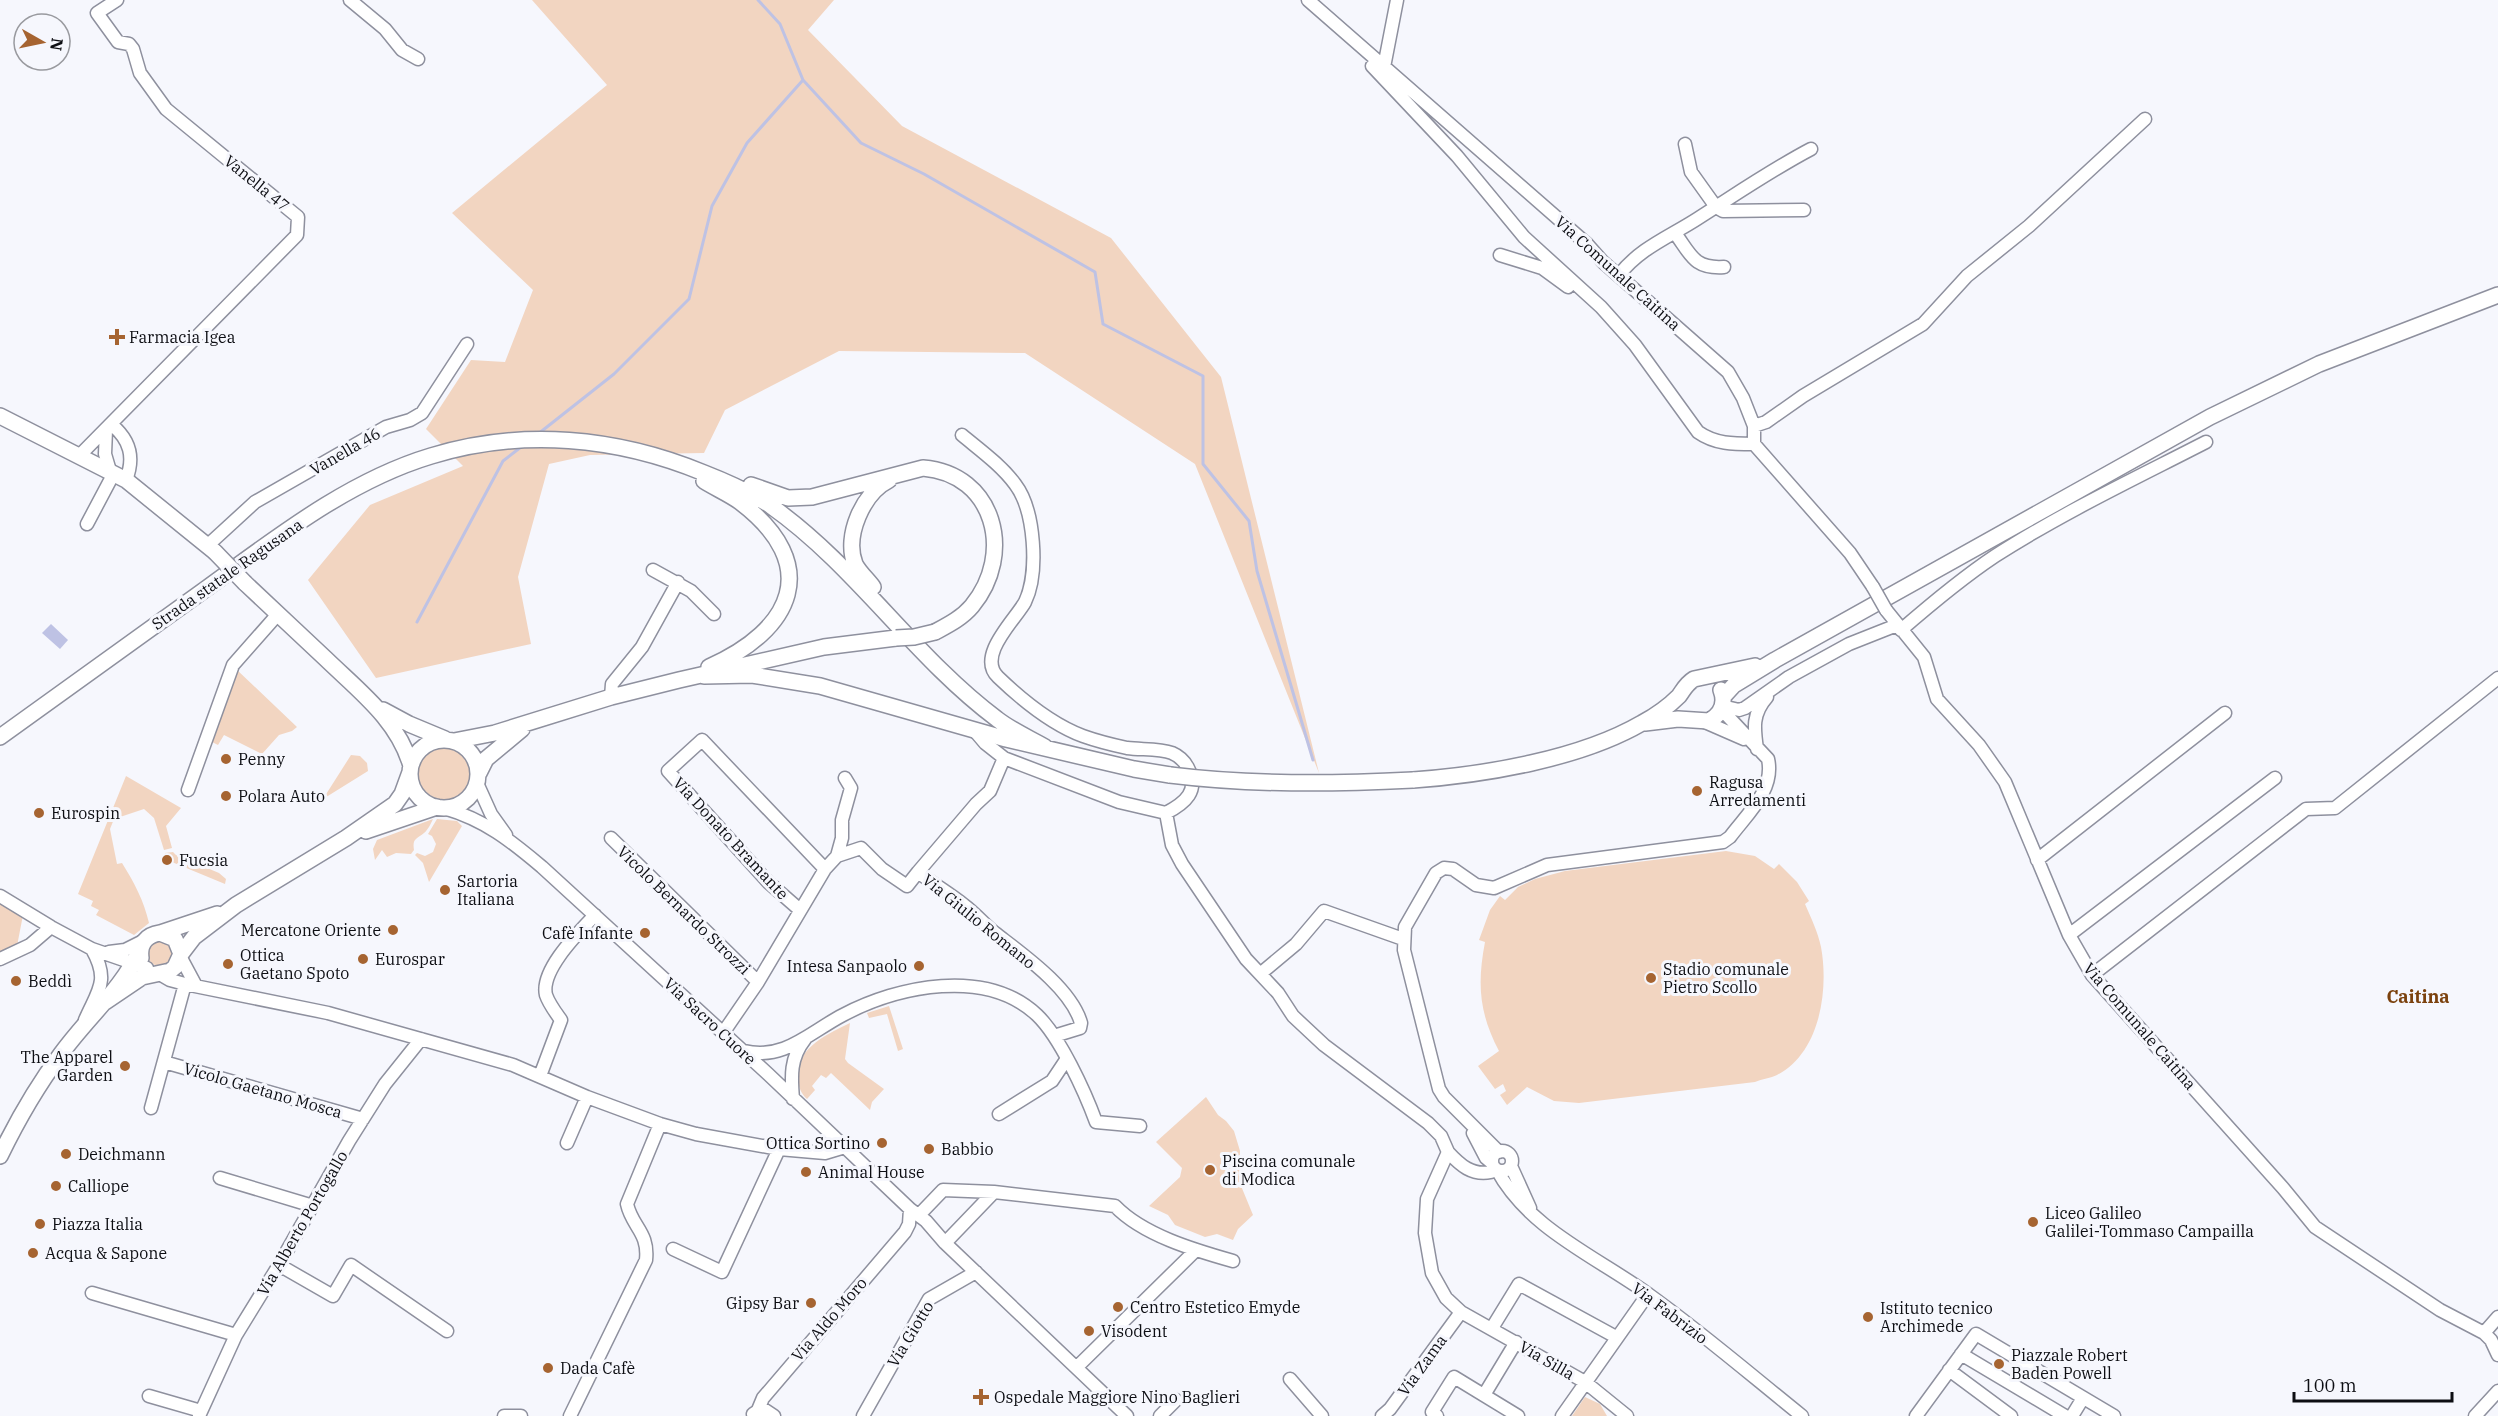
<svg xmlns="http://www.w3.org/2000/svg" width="2498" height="1416" viewBox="0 0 2498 1416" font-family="'IBM Plex Serif',serif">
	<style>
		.green { fill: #f2d5c1 }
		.water { fill: #bec2e4 }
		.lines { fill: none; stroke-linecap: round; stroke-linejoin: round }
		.stream { stroke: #bec2e4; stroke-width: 3 }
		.minor-casing { stroke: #8e909e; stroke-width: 15 }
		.major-casing { stroke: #8e909e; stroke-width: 18 }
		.minor { stroke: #fff; stroke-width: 12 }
		.major { stroke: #fff; stroke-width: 15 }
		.minor-bridge-casing { stroke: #8e909e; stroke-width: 15; stroke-linecap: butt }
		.major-bridge-casing { stroke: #8e909e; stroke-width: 18; stroke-linecap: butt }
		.minor-bridge { stroke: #fff; stroke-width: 12 }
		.major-bridge { stroke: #fff; stroke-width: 15 }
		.poi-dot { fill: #a66431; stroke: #f6f7fd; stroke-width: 2 }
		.labels { text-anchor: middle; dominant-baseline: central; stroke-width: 6; stroke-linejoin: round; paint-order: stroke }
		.street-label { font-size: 16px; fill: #0d0e13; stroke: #f6f7fd }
		.poi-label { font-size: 16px; fill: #0d0e13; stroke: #f6f7fd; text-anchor: start }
		.neighbourhood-label { font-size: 18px; font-weight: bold; fill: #7b410d; stroke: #f6f7fd }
	</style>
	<rect width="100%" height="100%" fill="#f6f7fd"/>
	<path class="green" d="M532,0H834L808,30L902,126L1111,238L1221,377L1319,773L1195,464L1025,353L839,351L725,410L704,453L590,455L549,464L518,577L531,644L376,678L308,580L370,505L463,466L426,429L471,360L505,362L533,290L452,213L607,85Z
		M236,669L297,727L292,731L279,735L262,754L224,735L218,745L210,741Z
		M418 773a27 27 0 1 1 54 0a27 27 0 1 1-54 0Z
		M351,755L360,756L367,763L368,771L323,799Z
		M126,776L181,808L166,826L172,848L164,850L154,818L144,809L114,819L110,829L117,864L122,863C134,882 144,901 149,923L134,935L96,915L99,910L91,906L93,901L78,894Z
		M433,819C431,823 428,830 424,833C417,839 412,838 414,850L411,854L396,853L387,857L382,850L375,860L373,849L377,840Z
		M437,819L457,821L462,826L429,882L423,863L415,855L417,853L425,856L433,852L436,844L432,836L428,834Z
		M1726,851L1755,856L1774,869L1779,864L1797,882L1809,901L1805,904C1811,918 1818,932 1821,947C1829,990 1820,1053 1777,1075C1771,1078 1762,1079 1755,1082L1579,1103L1554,1101L1527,1087L1507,1105L1500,1095L1506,1091L1503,1084L1495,1089L1478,1066L1499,1051C1479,1013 1477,984 1485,942L1479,940L1490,910L1500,896L1505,900L1518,887L1535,879L1565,871Z
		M173,852L176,855L219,873L226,879L225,884L167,860L165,853Z
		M0,902L23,915L17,946L0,954Z
		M147 953a13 13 0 1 1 26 0a13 13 0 1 1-26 0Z
		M889,1006L903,1049L898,1051L887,1014L869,1018L867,1013Z
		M850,1023L845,1059L848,1063L884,1089L872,1102L870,1110L831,1073L826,1078L821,1075L812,1086L815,1090L807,1099C801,1094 798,1086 798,1078C795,1048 828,1034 850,1023Z
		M1206,1097L1218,1115L1226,1121L1234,1131L1240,1151L1239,1181L1253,1215L1238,1229L1233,1240L1217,1234L1205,1237L1175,1225L1168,1215L1149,1206L1180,1177L1182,1168L1156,1142Z
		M1585,1397L1600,1404L1607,1416H1572Z"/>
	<path class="water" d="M51,624L68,640L60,649L42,633Z"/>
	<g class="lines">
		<path class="stream" d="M758,0L780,24L803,80L861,143L924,174L1095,272L1103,324L1203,376V464L1249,521L1257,571L1313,760
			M538,434L614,374L689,299L712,206L747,143L803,80
			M417,622L503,461L521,447"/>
		<defs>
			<path id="minor" d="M350,0L385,29L402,50L418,59
				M1308,0L1587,244L1603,262L1728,372L1743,398L1754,426V444L1850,553L1873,587
				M1372,66L1457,156L1524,237L1601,307L1635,345L1698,432C1715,444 1733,444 1754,444
				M1384,67L1397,0
				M1685,144L1691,172L1716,207L1723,211L1804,210
				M1675,233C1691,255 1694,269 1724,267
				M1500,255L1542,268L1568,287
				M1619,275C1640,248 1669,237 1697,219C1735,195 1771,170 1811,149
				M112,425C130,440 135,457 126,480
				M1754,426L1766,422L1803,396L1923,324L1967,276L2029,226L2145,119
				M106,430L105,454L110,471
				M962,435C980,450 1001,465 1015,484C1035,510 1039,573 1025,602C1015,620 976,656 998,677C1022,700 1051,724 1083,736C1097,741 1113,745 1127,748C1141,750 1159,748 1172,753C1179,756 1185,762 1188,768C1200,791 1185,803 1166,813L1119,802L1004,758L985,743L974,730
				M80,455L297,235L298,217L166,109L140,73L133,49L129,44L118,42L97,13L117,0
				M87,524L114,473
				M207,546L255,502L386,427L410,420L422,413L467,344
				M653,570L691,591L714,614
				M1886,610L1924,657L1937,699L1979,745L2005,782L2069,935L2092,975L2283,1188L2315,1227L2440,1310L2484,1333L2491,1340L2498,1355
				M1901,630C1931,604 1962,578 1995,556C2062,513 2136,478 2206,442
				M611,697L612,684L642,647L678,582
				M1722,706L1739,710L1745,708L1789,677L1849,644L1897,625
				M1705,722L1744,739
				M1757,749C1754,728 1752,714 1767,697
				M477,783L491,814L506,835
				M188,790L233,665L278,614
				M444,808C485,820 510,840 542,867L768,1074L910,1209L926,1221L945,1243L1127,1416
				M1166,813L1172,845L1182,864L1246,959L1278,993L1293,1016L1324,1045L1428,1123L1441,1136L1448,1152L1427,1199L1425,1233L1432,1273L1446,1298L1461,1312L1585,1382L1627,1416
				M611,838L758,982
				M837,856L842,838V820L851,788L845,778
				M2037,860L2225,713
				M918,872L976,804L990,791L1004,758
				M0,896L51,927L92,949L147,968
				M800,910L768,882L668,771L702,740L825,869
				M2069,935L2275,778
				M109,952L125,950L145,940
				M180,956L195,984
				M0,959L30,945L51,927
				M158,973L170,980L185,984L328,1013L513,1065L587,1097L660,1124L696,1134L779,1149L825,1153L845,1147
				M1260,974L1296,944L1324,911L1403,939
				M2092,975L2306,809L2335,808L2498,678
				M85,1020C98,990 110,981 92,949
				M723,1033L758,982L825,869L837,856L861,848L882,869L907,886L918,872C933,884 949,893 964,905C975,913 984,924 995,933C1022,954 1071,988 1081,1023L1080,1028L1054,1036
				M744,1051C784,1061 810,1032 843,1015C898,986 986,967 1037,1015C1060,1037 1085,1092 1096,1122L1140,1126
				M164,1062L363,1119
				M540,1076L561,1020C556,1013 549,1004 546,995C540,970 579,932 595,915
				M793,1099C791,1076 790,1058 805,1039
				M151,1108L185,984
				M999,1114L1052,1081L1066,1060
				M1473,1133L1486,1158L1492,1163
				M567,1143L587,1097
				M1492 1161a10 10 0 1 1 20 0a10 10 0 1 1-20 0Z
				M1448,1152C1460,1165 1472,1176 1491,1172L1495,1168
				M1499,1152L1444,1097L1439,1089L1404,950L1405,927L1436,873L1444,868L1453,869L1476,885L1494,888L1547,865L1723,842L1730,837C1747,814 1775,790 1768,759L1721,709
				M1511,1166L1530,1208
				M1497,1170C1529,1229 1595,1256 1648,1294C1701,1332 1751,1375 1802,1416
				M220,1178L313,1206
				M919,1215L943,1190L994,1192L1115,1206C1143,1235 1194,1250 1233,1261
				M945,1243L994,1192
				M673,1249L722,1272L779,1149
				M279,1265L333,1296L351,1265L447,1331
				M92,1293L236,1335
				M1492,1328L1519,1284L1616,1337
				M2484,1333L2498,1317
				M1961,1354L2065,1416
				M1077,1367L1196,1250
				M1949,1370L2011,1416
				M1290,1379L1322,1416
				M1484,1395L1516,1342
				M149,1396L201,1411
				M753,1414L762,1408L774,1416
				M199,1416L236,1335L279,1265L349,1141L385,1084L421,1039
				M504,1416H521
				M570,1416L646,1260C649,1232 632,1227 627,1204L660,1124
				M760,1416L758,1410L763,1398L905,1232L909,1224L910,1209
				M863,1416L929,1299L976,1272
				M1160,1416L1176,1400
				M1382,1416L1390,1409L1461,1312
				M1437,1416L1432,1412L1454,1377L1518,1416
				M1562,1416L1648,1294
				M1916,1416L1976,1334L2114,1416
				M2072,1416L2083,1398
				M2475,1416L2498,1391"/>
			<path id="major" d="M0,416L126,480L215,552
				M704,481C715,488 729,494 740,502C823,565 793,630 709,667
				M751,485L788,498L812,497L923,468C995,474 1015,554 972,606C962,618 948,625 935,632
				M245,583C272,608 299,634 326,659C359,691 398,720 411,766
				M873,587C868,580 859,572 855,564C844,536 863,493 889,480
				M704,676L752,675L820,686L1006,739L1134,769L1170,775
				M1723,697L1734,685L1775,660L2210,417L2319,364L2498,295
				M383,710L409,724L445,739
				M1645,723L1678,719L1709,721C1722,714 1726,703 1721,690
				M0,737C69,687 138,637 207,588C276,538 348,481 431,456C522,428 617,437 704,473C727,482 750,492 771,506C856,566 914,657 997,719C1011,730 1029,738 1045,747
				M410 774a34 34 0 1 1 68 0a34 34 0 1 1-68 0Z
				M454,741L495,733L611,697L679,680L824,647L896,638
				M479,773L486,759L522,729
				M1413,780C1484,775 1580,759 1642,723C1655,716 1669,706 1679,696C1684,689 1686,684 1694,679L1755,666
				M366,831L437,807
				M160,933L217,914
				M141,958C139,944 146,935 160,933L175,939L181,954
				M105,1002L142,977L170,971L175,967L181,954L194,937L236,905L346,838L395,804L402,794L410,772
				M0,1156C17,1121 37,1086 61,1054C87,1018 122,989 141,948"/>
		</defs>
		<use href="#minor" class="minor-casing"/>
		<use href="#major" class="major-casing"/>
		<use href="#minor" class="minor"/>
		<use href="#major" class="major"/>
		<defs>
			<path id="minor-bridge" d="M1873,587L1886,610"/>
			<path id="major-bridge" d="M215,552L245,583
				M896,638L914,637L935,632
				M1170,775C1251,785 1331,784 1413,780"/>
		</defs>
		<use href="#minor-bridge" class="minor-bridge-casing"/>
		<use href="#major-bridge" class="major-bridge-casing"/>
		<use href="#minor-bridge" class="minor-bridge"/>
		<use href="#major-bridge" class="major-bridge"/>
	</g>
	<g class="poi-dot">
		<path d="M114 328h6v6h6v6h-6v6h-6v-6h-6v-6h6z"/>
		<circle cx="226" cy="759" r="6"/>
		<circle cx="1697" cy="791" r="6"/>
		<circle cx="226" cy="796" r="6"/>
		<circle cx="39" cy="813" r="6"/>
		<circle cx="167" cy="860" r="6"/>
		<circle cx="445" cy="890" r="6"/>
		<circle cx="393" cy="930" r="6"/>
		<circle cx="645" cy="933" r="6"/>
		<circle cx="363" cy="959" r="6"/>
		<circle cx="228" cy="964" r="6"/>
		<circle cx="919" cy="966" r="6"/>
		<circle cx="1651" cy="978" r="6"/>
		<circle cx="16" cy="981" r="6"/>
		<circle cx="125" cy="1066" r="6"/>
		<circle cx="882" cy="1143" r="6"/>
		<circle cx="929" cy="1149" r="6"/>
		<circle cx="66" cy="1154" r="6"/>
		<circle cx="1210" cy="1170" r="6"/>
		<circle cx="806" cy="1172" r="6"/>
		<circle cx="56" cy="1186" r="6"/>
		<circle cx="2033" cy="1222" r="6"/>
		<circle cx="40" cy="1224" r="6"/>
		<circle cx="33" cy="1253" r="6"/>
		<circle cx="811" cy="1303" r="6"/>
		<circle cx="1118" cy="1307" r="6"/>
		<circle cx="1868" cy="1317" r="6"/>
		<circle cx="1089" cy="1331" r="6"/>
		<circle cx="1999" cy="1364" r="6"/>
		<circle cx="548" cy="1368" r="6"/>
		<path d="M978 1388h6v6h6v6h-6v6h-6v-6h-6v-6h6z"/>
	</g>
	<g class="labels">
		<g class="street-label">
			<text transform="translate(257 183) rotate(39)">Vanella 47</text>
			<text transform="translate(1618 273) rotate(42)">Via Comunale Caitina</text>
			<text transform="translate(345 451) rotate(-30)">Vanella 46</text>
			<text transform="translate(227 574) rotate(-35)">Strada statale Ragusana</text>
			<text transform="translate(731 838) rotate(47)">Via Donato Bramante</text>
			<text transform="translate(684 910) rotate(44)">Vicolo Bernardo Strozzi</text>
			<text transform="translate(979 921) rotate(39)">Via Giulio Romano</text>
			<text transform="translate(710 1021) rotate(43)">Via Sacro Cuore</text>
			<text transform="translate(2140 1026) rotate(49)">Via Comunale Caitina</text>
			<text transform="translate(263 1090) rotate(16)">Vicolo Gaetano Mosca</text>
			<text transform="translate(302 1223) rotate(-60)">Via Alberto Portogallo</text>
			<text transform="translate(1670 1313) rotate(37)">Via Fabrizio</text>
			<text transform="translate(829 1319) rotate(-49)">Via Aldo Moro</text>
			<text transform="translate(910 1334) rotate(-59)">Via Giotto</text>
			<text transform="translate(1547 1360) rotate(30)">Via Silla</text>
			<text transform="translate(1422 1365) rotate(-54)">Via Zama</text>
		</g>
		<g class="poi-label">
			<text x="129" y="337">Farmacia Igea</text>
			<text x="238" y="759">Penny</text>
			<text x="1709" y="782">Ragusa<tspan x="1709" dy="18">Arredamenti</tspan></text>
			<text x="238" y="796">Polara Auto</text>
			<text x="51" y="813">Eurospin</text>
			<text x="179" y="860">Fucsia</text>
			<text x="457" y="881">Sartoria<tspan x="457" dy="18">Italiana</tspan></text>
			<text x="381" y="930" text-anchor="end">Mercatone Oriente</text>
			<text x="633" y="933" text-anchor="end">Cafè Infante</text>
			<text x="240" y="955">Ottica<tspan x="240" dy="18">Gaetano Spoto</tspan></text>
			<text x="375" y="959">Eurospar</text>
			<text x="907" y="966" text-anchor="end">Intesa Sanpaolo</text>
			<text x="1663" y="969">Stadio comunale<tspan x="1663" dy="18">Pietro Scollo</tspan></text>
			<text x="28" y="981">Beddì</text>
			<text x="113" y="1057" text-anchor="end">The Apparel<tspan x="113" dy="18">Garden</tspan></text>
			<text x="870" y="1143" text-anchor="end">Ottica Sortino</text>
			<text x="941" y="1149">Babbio</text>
			<text x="78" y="1154">Deichmann</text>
			<text x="1222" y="1161">Piscina comunale<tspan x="1222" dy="18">di Modica</tspan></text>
			<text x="818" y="1172">Animal House</text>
			<text x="68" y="1186">Calliope</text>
			<text x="2045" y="1213">Liceo Galileo<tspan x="2045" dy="18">Galilei-Tommaso Campailla</tspan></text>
			<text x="52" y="1224">Piazza Italia</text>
			<text x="45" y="1253">Acqua &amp; Sapone</text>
			<text x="799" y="1303" text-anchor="end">Gipsy Bar</text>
			<text x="1130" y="1307">Centro Estetico Emyde</text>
			<text x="1880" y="1308">Istituto tecnico<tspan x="1880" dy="18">Archimede</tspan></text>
			<text x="1101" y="1331">Visodent</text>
			<text x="2011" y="1355">Piazzale Robert<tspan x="2011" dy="18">Baden Powell</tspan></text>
			<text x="560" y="1368">Dada Cafè</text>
			<text x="994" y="1397">Ospedale Maggiore Nino Baglieri</text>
		</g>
		<g class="neighbourhood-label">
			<text x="2418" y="996">Caitina</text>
		</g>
	</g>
	<g transform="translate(42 42) rotate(99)"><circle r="28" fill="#f6f7fd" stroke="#999a9f" stroke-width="1.5"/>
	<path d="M0-4.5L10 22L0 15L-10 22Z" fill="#a66431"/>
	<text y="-9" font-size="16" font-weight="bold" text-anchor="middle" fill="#0d0e13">N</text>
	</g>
	<path d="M2294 1392v9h158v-9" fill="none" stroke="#0d0e13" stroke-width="3"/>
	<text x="2303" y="1392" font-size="18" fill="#0d0e13" stroke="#f6f7fd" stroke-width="4.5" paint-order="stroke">100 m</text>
</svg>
